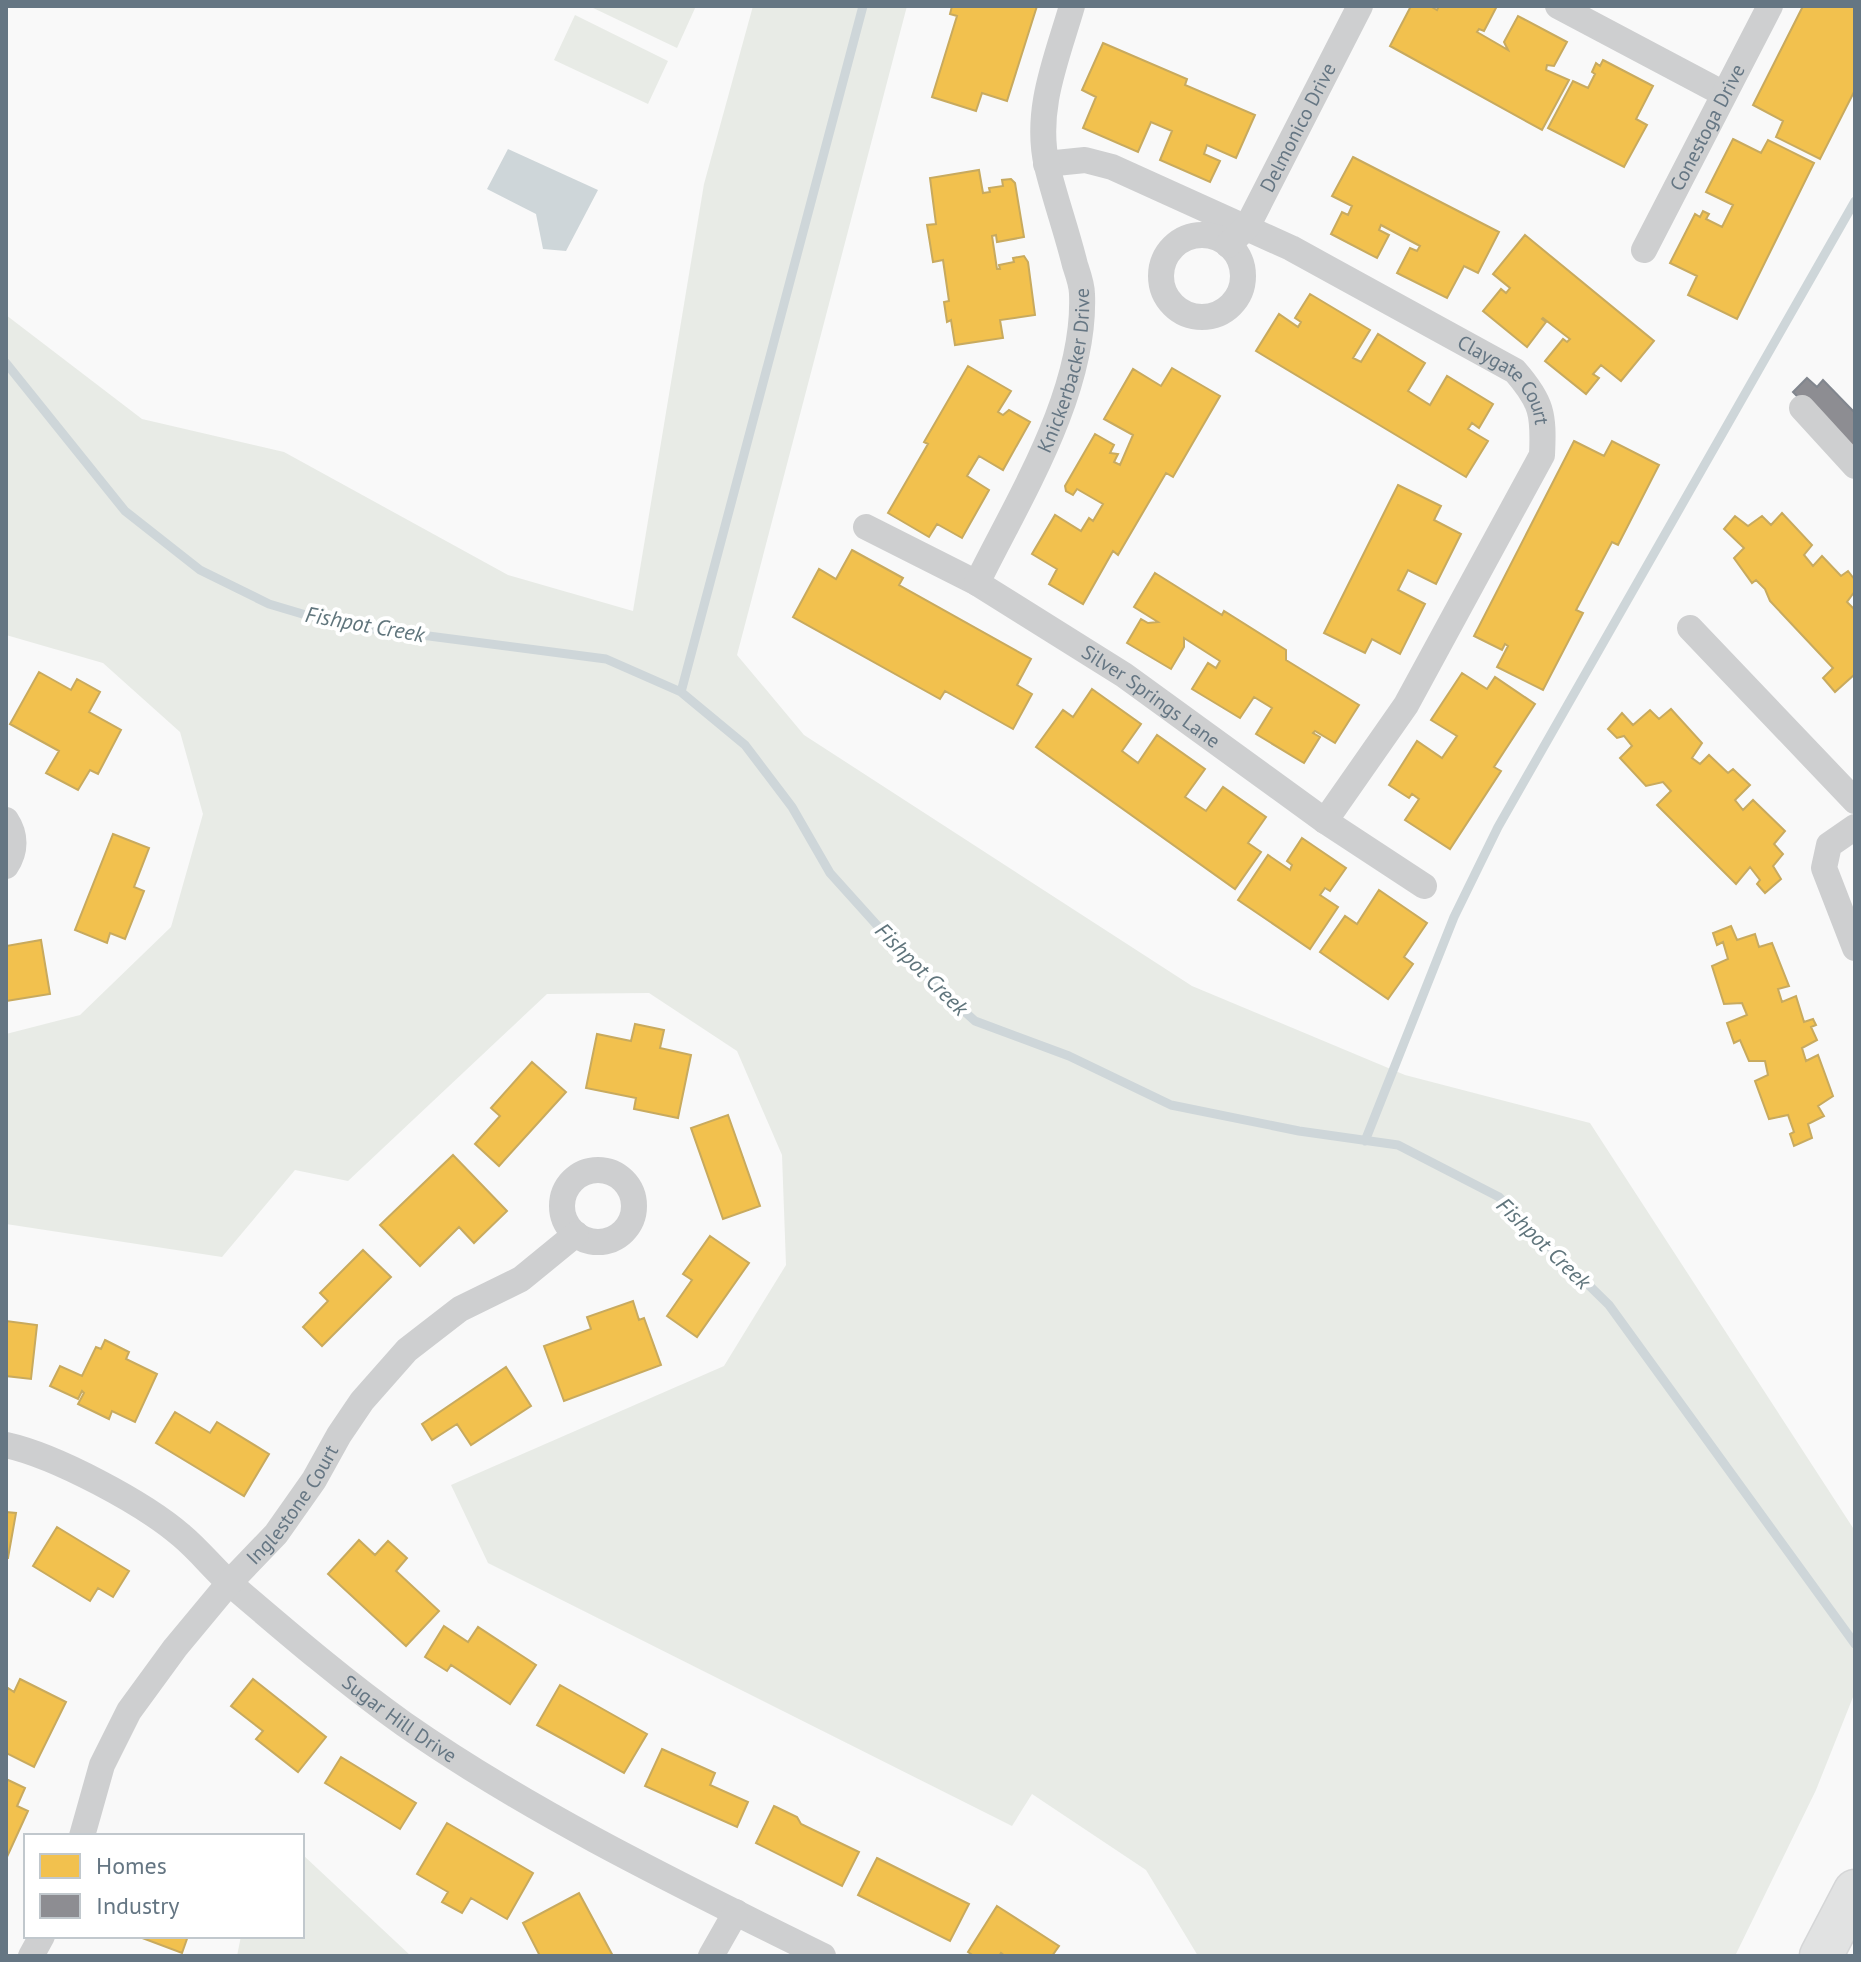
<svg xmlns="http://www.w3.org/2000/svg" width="1861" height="1962" viewBox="0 0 1861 1962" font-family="'PT Sans',sans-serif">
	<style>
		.green { fill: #e8ebe6 }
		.water { fill: #ced6d9 }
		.homes { fill: #f2c14e; stroke: #c8aa5e; stroke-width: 2 }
		.industry { fill: #8d8d92; stroke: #81868e; stroke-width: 2 }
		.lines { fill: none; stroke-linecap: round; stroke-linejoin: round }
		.stream { stroke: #ced6d9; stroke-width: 9 }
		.primary-casing { stroke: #d5d6d7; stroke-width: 45 }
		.minor { stroke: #cecfd0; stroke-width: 26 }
		.primary { stroke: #e1e2e2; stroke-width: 42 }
		.labels { text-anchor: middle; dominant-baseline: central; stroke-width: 8; stroke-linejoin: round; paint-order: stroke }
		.street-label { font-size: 20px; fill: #657683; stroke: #fff }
		.water-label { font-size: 22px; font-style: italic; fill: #60757c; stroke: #fff }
	</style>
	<rect width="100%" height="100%" fill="#f9f9f9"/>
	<path class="green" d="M589,6H696L677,48Z
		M753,6H907L737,655L804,735L1192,986L1405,1075L1590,1123L1855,1531V1692L1816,1790L1735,1956H1198L1146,1870L1032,1794L1012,1826L488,1563L451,1485L724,1366L786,1265L782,1155L737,1051L649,993L547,994L348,1181L295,1170L222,1257L6,1224V1034L80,1015L171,927L203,814L180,732L103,663L6,635V315L142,419L284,452L508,575L633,611L704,184Z
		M575,15L668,61L648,104L554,60Z
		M302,1855H303L411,1956H237L241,1936H302Z"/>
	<path class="water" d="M508,149L598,190L566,251L543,249L536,214L487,189Z"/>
	<path class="homes" d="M952,6H1037L1007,101L982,93L976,111L932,97L957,16L950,14Z
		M1411,6H1430L1437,10L1439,6H1497L1484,31L1479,29L1477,32L1508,50L1504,42L1518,16L1567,42L1554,66L1547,65L1546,70L1569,80L1542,130L1390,46Z
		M1803,6H1855V90L1820,159L1776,137L1783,121L1753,105Z
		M1103,43L1187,79L1185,85L1255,115L1236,158L1207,145L1204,154L1220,161L1210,182L1160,160L1172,131L1151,122L1138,152L1083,128L1096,97L1082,90Z
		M1603,60L1653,86L1636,119L1647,125L1624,167L1548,128L1573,81L1588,88L1595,74L1592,72L1596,63L1600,66Z
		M1733,139L1761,153L1768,140L1814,163L1737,319L1688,295L1697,276L1670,263L1695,214L1700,217L1703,211L1709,214L1706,219L1722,227L1733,205L1706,192Z
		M1353,157L1499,232L1478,273L1464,266L1447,298L1397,273L1410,248L1417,251L1420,246L1381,225L1379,230L1389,235L1377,258L1331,234L1342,212L1348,215L1352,206L1332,196Z
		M979,170L983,193L990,192L989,188L1003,186L1002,180L1011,179L1015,183L1024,237L997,242L996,235L992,236L997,269H1000L999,265L1014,262L1013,258L1024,256L1028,262L1035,315L1000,320L1003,338L955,345L951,320L947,322L944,302L949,301L943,260L933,262L927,225L936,224L930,178Z
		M1525,235L1654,341L1621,381L1601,365L1593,374L1599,378L1586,394L1545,361L1563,339L1567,342L1570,339L1543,318L1542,319L1546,322L1527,347L1483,311L1501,289L1506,293L1510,288L1493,274Z
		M1310,294L1370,330L1353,358L1361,362L1378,334L1425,363L1408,391L1430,405L1447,376L1493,404L1479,428L1472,423L1468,429L1488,441L1466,477L1256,351L1279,314L1298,327L1301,322L1295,318Z
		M968,366L1011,391L998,412L1003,415L1009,410L1030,422L1003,470L979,456L967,476L989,490L962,538L937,524L929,537L888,513L928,444L924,442Z
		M1172,368L1220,396L1173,477L1166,473L1118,555L1113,551L1083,604L1049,584L1057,569L1032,554L1055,515L1081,531L1089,518L1093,521L1103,504L1077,489L1073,495L1066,491L1065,486L1095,434L1114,445L1110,453L1118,454L1114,462L1120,465L1133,435L1104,419L1133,369L1161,386Z
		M1574,441L1604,456L1612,441L1659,465L1618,545L1612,542L1576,610L1583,613L1543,690L1497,667L1508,646L1505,644L1502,650L1474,636Z
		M1398,485L1441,506L1434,520L1461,534L1436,584L1408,570L1398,590L1425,604L1400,654L1372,639L1365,653L1324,633Z
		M1782,513L1812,545L1804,555L1813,566L1822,556L1841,576L1848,571L1855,580V591L1847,602L1855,610V674L1835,692L1823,678L1833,668L1770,601L1765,589L1756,580L1752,583L1734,558L1744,548L1724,529L1735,516L1748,526L1762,516L1771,525Z
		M852,550L903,578L899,585L1031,659L1017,685L1032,694L1013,729L945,691L940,699L793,617L819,569L836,579Z
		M1155,573L1222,615L1224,611L1286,650V660L1359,705L1335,743L1315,731L1313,733L1320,737L1304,763L1256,734L1272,708L1254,697L1240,718L1192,689L1208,663L1216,668L1220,661L1184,638V647L1171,669L1127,643L1141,619L1148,623L1158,622L1134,607Z
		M39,672L71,690L77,679L100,692L89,712L121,730L98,774L90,770L78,790L46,773L59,751L10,724Z
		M1462,673L1487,689L1495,677L1535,704L1494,767L1501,771L1450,849L1405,820L1419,799L1412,794L1409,798L1389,785L1417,741L1442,758L1457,736L1431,720Z
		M1092,689L1141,724L1122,751L1138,763L1157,735L1205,769L1185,797L1206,811L1223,787L1266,817L1248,843L1261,852L1235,889L1036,747L1063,710L1073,717Z
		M1671,709L1702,743L1692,758L1700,764L1709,755L1728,773L1733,769L1750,785L1735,800L1743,810L1753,800L1785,831L1774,844L1783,854L1773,866L1781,879L1765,893L1757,884L1760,880L1750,867L1736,884L1657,805L1671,791L1663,782L1646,786L1620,758L1632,746L1624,736L1617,738L1608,729L1622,713L1633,725L1650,710L1659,719Z
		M113,834L149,848L134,887L144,891L125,939L110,933L107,943L75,930Z
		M1302,838L1346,868L1330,891L1325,888L1320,895L1338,907L1310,949L1238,900L1268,855L1290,870L1292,865L1287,861Z
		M1379,890L1427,923L1404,957L1413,964L1388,999L1320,952L1345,916L1357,924Z
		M1731,926L1737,940L1755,934L1759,947L1772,943L1789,986L1778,989L1782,1002L1796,996L1804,1022L1813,1019L1816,1025L1811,1027L1817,1040L1802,1048L1806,1061L1818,1055L1833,1096L1818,1106L1824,1116L1808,1124L1812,1138L1794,1146L1790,1134L1794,1132L1788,1115L1769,1119L1755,1081L1768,1075L1765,1061H1749L1740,1040L1734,1043L1727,1023L1747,1015L1742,1003L1724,1004L1712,966L1728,959L1723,942L1717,945L1713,933Z
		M41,940L50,994L6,1001V946Z
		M635,1024L664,1030L660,1048L691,1055L678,1118L634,1109L636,1098L586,1088L597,1034L631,1041Z
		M532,1062L566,1092L499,1166L475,1144L500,1116L491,1108Z
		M728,1115L760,1206L723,1219L691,1128Z
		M453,1155L507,1211L474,1243L459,1227L420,1266L380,1225Z
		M710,1236L749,1263L697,1337L667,1316L692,1280L683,1274Z
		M363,1250L391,1277L322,1346L303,1327L328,1301L320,1293Z
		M633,1301L639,1320L644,1318L661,1365L564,1401L544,1346L591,1329L587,1317Z
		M6,1321L37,1325L31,1379L6,1376Z
		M105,1340L129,1352L126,1359L157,1374L135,1422L112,1411L109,1419L78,1404L84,1393L82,1391L78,1399L50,1386L60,1366L82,1376L96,1347L101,1349Z
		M506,1367L531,1406L471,1445L457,1424L432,1440L422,1424Z
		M175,1412L210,1433L217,1422L269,1454L244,1496L156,1443Z
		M6,1512L16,1513L8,1558H6Z
		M57,1527L129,1571L113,1597L98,1588L90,1601L33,1566Z
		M359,1540L375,1555L388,1541L407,1558L396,1571L439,1611L406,1646L328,1574Z
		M444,1626L468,1642L478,1627L536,1665L510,1704L451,1665L447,1671L425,1657Z
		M20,1679L66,1702L34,1767L6,1753V1693L8,1688L14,1692Z
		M253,1679L326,1737L298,1772L256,1739L263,1731L231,1706Z
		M560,1685L647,1734L624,1773L537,1725Z
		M662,1749L715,1773L710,1785L748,1802L737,1827L645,1786Z
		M341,1757L416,1803L400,1829L325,1783Z
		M6,1779L25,1788L17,1806L28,1811L6,1859Z
		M774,1806L797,1817L801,1824L859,1852L842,1886L756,1843Z
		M447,1823L533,1873L507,1919L471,1898L462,1913L442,1902L448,1892L417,1874Z
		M877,1858L969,1904L950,1941L858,1895Z
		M579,1893L613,1956H540L523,1923Z
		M997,1906L1059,1946L1052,1956H1005L1001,1953L999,1956H974L968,1952Z
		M137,1936H188L182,1953Z"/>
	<path class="industry" d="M1807,378L1817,387L1823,380L1855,413V456L1793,392Z"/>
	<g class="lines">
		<path class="stream" d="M6,363L125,511L200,570L269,604L336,624L606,659L681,692L745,745L792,807L830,873L911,963L975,1021L1069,1056L1171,1105L1299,1131L1398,1145L1499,1197L1609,1305L1855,1644
			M681,692L863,6
			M1365,1141L1454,917L1498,827L1855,201"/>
		<defs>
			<path id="primary" d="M1821,1956L1855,1891"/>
		</defs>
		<use href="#primary" class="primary-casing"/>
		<g class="minor">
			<path d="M1558,6L1724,94"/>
			<path id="s1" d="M1046,164L1085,160L1112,167L1291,248L1515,371C1542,402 1544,414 1542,455L1406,705L1325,821"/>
			<circle cx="1202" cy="276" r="41"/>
			<path id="s2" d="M1228,245L1247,227L1360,6"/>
			<path id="s3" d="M1644,250L1770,6"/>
			<path d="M1802,408L1855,466"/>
			<path id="s4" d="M866,527L977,583L1124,675L1325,821L1424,886"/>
			<path id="s5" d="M977,583C1019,498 1086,392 1082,294C1082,285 1078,274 1075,265C1067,232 1055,199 1047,166C1034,110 1057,58 1072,6"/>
			<path d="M1690,628L1855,801"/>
			<path d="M6,820C16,835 16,851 6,866"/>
			<path d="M1855,827L1829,845L1824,868L1855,948"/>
			<circle cx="598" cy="1206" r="36"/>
			<path id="s6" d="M6,1445C56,1456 144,1503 182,1536C201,1552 216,1572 234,1587C289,1634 345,1682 404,1724C533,1814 682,1886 823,1956"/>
			<path id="s7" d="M82,1836L102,1765L129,1711L175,1648L229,1583L276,1534L314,1480L339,1435L362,1401L407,1350L460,1309L521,1279L576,1234"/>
			<path d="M31,1956L42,1936"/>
			<path d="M711,1956L736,1912"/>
		</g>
		<use href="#primary" class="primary"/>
	</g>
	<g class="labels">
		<g class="street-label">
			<text stroke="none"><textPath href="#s2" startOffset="138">Delmonico Drive</textPath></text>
			<text stroke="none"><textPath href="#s3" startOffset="138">Conestoga Drive</textPath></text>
			<text stroke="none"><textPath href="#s5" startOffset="232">Knickerbacker Drive</textPath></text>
			<text stroke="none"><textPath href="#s1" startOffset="518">Claygate Court</textPath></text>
			<text stroke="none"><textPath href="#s4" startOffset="332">Silver Springs Lane</textPath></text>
			<text stroke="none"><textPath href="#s7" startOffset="398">Inglestone Court</textPath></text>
			<text stroke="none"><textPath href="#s6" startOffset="484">Sugar Hill Drive</textPath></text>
		</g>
		<g class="water-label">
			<text transform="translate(365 624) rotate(10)">Fishpot Creek</text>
			<text transform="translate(922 969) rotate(45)">Fishpot Creek</text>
			<text transform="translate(1544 1243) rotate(44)">Fishpot Creek</text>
		</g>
	</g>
	<rect width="1861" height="1962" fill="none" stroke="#657683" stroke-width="16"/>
	<rect x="24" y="1834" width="280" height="104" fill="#ffffff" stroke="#c1c8cd" stroke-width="2"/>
	<rect x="40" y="1854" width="40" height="24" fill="#f2c14e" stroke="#c1c8cd" stroke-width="2"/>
	<text x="96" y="1874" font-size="24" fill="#657683">Homes</text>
	<rect x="40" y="1894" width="40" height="24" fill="#8d8d92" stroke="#c1c8cd" stroke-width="2"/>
	<text x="96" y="1914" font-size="24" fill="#657683">Industry</text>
</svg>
